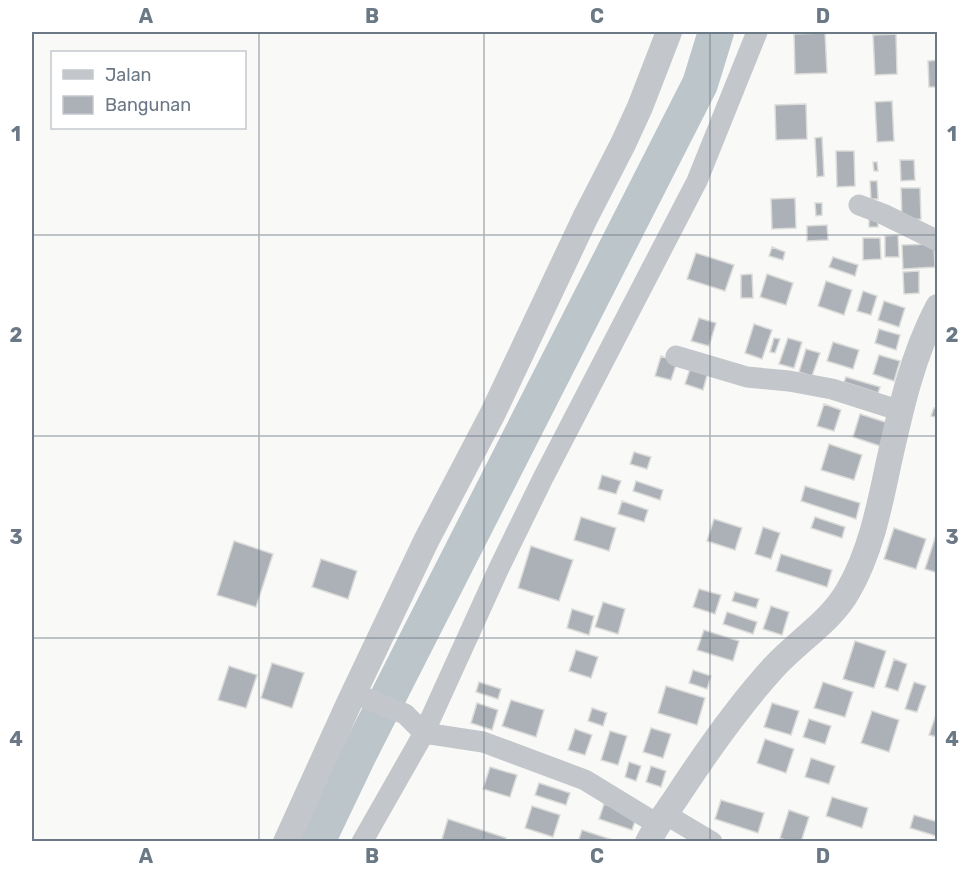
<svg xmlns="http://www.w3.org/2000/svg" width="969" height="873" viewBox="0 0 969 873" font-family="Rubik,sans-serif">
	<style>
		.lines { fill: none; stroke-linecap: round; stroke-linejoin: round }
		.river { stroke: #bcc5ca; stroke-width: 36 }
		.building { fill: #abb1b7; stroke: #dbdbd9; stroke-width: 1.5 }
		.minor { stroke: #c3c6ca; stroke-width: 21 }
		.tertiary { stroke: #c3c6ca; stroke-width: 26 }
		.grid { fill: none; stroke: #6b7885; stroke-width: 1.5; stroke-opacity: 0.55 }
		.neatline { fill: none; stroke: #6b7885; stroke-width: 2 }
		.grid-label { font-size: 20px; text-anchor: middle; font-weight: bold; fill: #6b7885 }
	</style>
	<rect width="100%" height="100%" fill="#f9f9f7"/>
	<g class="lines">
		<path class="river" d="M317,842L359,754L700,84L716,32"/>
	</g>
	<path class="building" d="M825,33L827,73L795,74L794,34Z
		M896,34L897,74L875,75L873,35Z
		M938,60V87H929L928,61Z
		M892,101L894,141L877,142L875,102Z
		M806,104L807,139L776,140L775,105Z
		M822,137L824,176L817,177L815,138Z
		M836,151H854L855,186L837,187Z
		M900,160H914L915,180L901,181Z
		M873,162H877L878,171H874Z
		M870,181H877L878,199H871Z
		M901,188H920L921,219L902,220Z
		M795,198L796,228L772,229L771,199Z
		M815,203H822V215L816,216Z
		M869,216H878V227H869Z
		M827,225L828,240L807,241V226Z
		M898,235L899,257H885V236Z
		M863,238H880L881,259L863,260Z
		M934,244L935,267L903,269L902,245Z
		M772,247L785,252L783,260L769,256Z
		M696,253L734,265L725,291L687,279Z
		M833,257L858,265L855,276L829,267Z
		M919,271V293L904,294L903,272Z
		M752,274L753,298H741V275Z
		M767,274L793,283L786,305L760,297Z
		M826,281L852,290L844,315L818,306Z
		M863,291L877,296L871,315L857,311Z
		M884,301L905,308L899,327L878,320Z
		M699,318L716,323L709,346L691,341Z
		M754,324L772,330L762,359L745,353Z
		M879,329L900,335L896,350L875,343Z
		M774,338L780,339L775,353L770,352Z
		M788,338L802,342L794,368L779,364Z
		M833,342L859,350L853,369L827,361Z
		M806,349L820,353L812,376L799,372Z
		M879,355L900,361L894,381L873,374Z
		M661,356L677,362L671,380L655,376Z
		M691,366L708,372L703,390L685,384Z
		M846,377L880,387L878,393L844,382Z
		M824,404L841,410L834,431L817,426Z
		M934,408L938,409V418L931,416Z
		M860,414L888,423L880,446L853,437Z
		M829,444L862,455L854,480L821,470Z
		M634,452L651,457L647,469L630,464Z
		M602,475L621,481L616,494L598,489Z
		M636,481L663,490L660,500L633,491Z
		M805,486L860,503L856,519L801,501Z
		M622,501L648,510L644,522L618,514Z
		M581,517L616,528L609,551L574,540Z
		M815,517L845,527L842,538L811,528Z
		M714,519L742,528L735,550L707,541Z
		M763,527L780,533L771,559L755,554Z
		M894,528L926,539L916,569L884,559Z
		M936,535H938V573L925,569Z
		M234,541L273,554L256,607L217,595Z
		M531,546L573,560L559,601L518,588Z
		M781,554L832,570L827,587L776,571Z
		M321,559L357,571L348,599L312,587Z
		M699,589L721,595L715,614L693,607Z
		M735,592L759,599L756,608L732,601Z
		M603,602L625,609L618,634L595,627Z
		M771,606L789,612L782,635L763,629Z
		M572,609L594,616L589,635L567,628Z
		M727,612L757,622L753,634L723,624Z
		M704,630L739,641L733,661L697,650Z
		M855,641L886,651L874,688L843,679Z
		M576,650L598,657L591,678L569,671Z
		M894,659L907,664L898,691L885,687Z
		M272,663L304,673L292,708L261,698Z
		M229,666L257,675L246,708L218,700Z
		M693,670L711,676L707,689L689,683Z
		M479,682L501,689L498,699L476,692Z
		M823,682L853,692L845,717L814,708Z
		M914,682L926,686L917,712L905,709Z
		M666,686L705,698L697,725L658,713Z
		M511,700L544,710L536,737L502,726Z
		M477,703L498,710L492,730L471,723Z
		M772,703L799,711L791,735L764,727Z
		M592,708L607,713L603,726L588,721Z
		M938,709V737L929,735Z
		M872,711L899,720L889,752L861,743Z
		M809,719L831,726L825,744L803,737Z
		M651,728L671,734L663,758L643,752Z
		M575,729L592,735L585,755L568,750Z
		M610,731L627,736L618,765L601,760Z
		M765,739L794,749L786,773L757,763Z
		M811,758L835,766L829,784L805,777Z
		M629,762L641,766L636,781L625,777Z
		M651,766L666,771L661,787L646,782Z
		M490,767L517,775L510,797L483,789Z
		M539,783L570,793L566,805L535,795Z
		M832,797L868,808L862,828L826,816Z
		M721,800L764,813L758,833L715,819Z
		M604,804L637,815L632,830L599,819Z
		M532,806L560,815L553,837L525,828Z
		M789,810L809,817L801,842H790L780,838Z
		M914,815L938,822L936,836L910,828Z
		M448,819L506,838L505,842H451L442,839Z
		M582,830L616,841L615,842H578Z"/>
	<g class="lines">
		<path class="minor" d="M859,205L883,214L938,241
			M676,356L747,377L789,381L832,389L901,411
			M350,701L358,695L405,714L424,733L483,742L585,780L657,824
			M665,814L712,842
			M362,842L424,733L499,568L543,478L697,181L757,32"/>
		<path class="tertiary" d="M286,842L350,701L426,541L493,413L585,218L623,144L640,107L669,32
			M648,842C657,824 669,809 680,792C709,748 740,704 775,666C798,641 831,621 848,591C870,553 879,509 888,466C900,412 912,356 938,307"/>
	</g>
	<path class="grid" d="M259,32V842M484,32V842M710,32V842M32,235H938M32,436H938M32,638H938"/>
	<rect width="969" height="873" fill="none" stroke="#ffffff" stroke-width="66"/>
	<rect x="51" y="51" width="195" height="78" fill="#ffffff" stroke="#c4c9ce" stroke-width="1.5"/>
	<rect x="63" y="70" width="30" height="9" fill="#c3c6ca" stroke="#c4c9ce" stroke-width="1.5"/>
	<text x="105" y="81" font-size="18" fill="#6b7885">Jalan</text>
	<rect x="63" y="96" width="30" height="18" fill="#abb1b7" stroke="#c4c9ce" stroke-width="1.5"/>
	<text x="105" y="111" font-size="18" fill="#6b7885">Bangunan</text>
	<rect x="33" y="33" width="903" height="807" class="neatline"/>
	<g class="grid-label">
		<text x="146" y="23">A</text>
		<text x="372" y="23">B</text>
		<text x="597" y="23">C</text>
		<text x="823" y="23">D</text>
		<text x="16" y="141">1</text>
		<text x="952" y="141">1</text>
		<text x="16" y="342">2</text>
		<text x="952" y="342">2</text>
		<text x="16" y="544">3</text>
		<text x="952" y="544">3</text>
		<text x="16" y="746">4</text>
		<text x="952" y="746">4</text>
		<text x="146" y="863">A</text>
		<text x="372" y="863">B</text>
		<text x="597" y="863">C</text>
		<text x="823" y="863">D</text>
	</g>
</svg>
